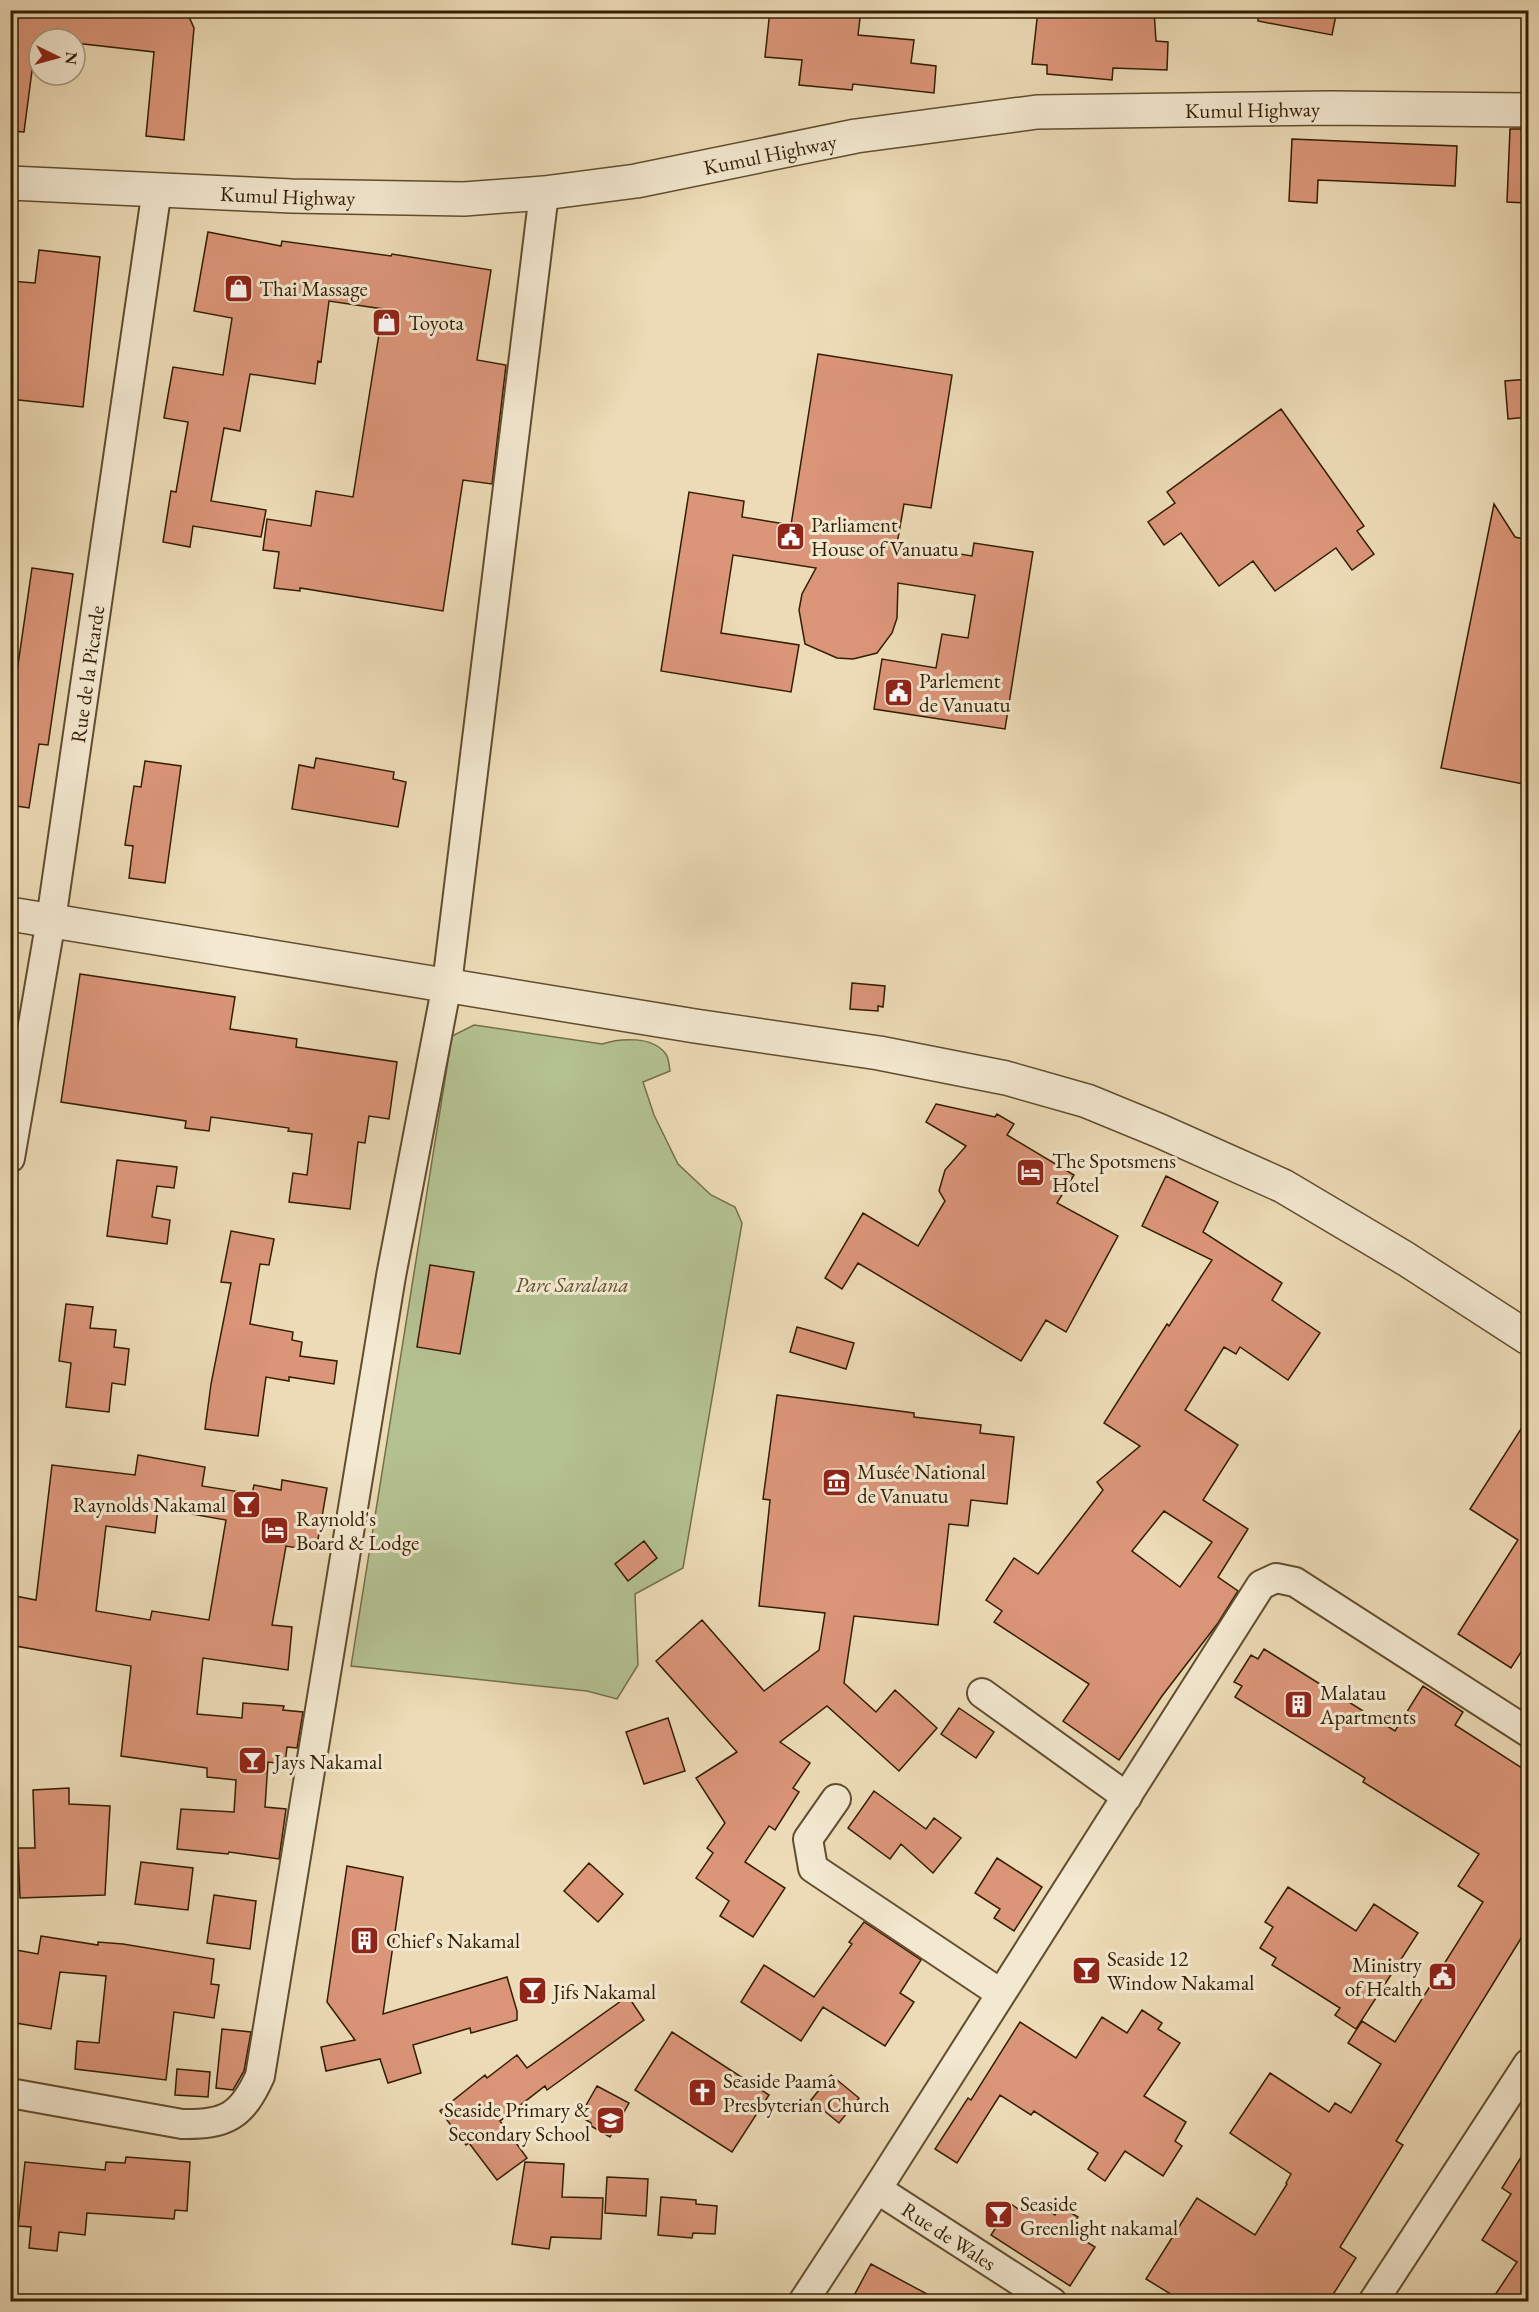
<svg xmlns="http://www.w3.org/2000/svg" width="1539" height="2312" viewBox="0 0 1539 2312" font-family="'EB Garamond',serif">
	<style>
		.green { fill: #b4c191; stroke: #747048; stroke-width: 1.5 }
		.building { fill: #db9579; stroke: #331e00; stroke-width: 1.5; fill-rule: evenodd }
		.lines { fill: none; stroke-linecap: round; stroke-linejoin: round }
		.minor-casing { stroke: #614d2e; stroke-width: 32 }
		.tertiary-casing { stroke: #614d2e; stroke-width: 36 }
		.minor { stroke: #f3e8d0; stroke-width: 28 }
		.tertiary { stroke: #f3e8d0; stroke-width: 33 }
		.labels { text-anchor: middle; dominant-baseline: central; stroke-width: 6; stroke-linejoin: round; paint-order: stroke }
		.street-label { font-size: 21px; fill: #331e00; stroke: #f3e8d0 }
		.poi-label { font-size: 21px; fill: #331e00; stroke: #f3e8d0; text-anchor: start }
		.park-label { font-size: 21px; font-style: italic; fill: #5a4f2c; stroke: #f3e8d0 }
	</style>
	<rect width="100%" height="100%" fill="#ecdbb6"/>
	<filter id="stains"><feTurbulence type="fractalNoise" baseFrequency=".00333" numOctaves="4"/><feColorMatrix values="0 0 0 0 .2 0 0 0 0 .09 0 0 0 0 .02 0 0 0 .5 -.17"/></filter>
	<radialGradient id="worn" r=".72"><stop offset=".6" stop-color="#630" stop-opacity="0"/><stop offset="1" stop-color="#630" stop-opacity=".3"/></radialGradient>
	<path class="green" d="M474,1025L602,1044C620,1038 652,1036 665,1053C669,1057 669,1065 670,1071L643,1082L654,1115L678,1164L711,1195L735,1207L742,1223L683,1568L635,1594L638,1665L617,1699L587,1691L351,1666L452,1036Z"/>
	<path class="building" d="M10,10H186L194,28L184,140L146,136L154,52L75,43V39L36,40L24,132L10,131Z
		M770,10H861L858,35L914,40L911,63L936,66L934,93L853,84L852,90L799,85L802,60L765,57Z
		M1038,10H1154L1156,41L1168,42L1167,70L1113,68L1112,80L1047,74V65L1032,64Z
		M1259,10H1337L1332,35L1258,21Z
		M1510,129H1528V203L1507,202Z
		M1292,139L1457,146L1455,186L1318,180L1317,203L1289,201Z
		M208,232L281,246L282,241L391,256L392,254L491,270L477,360L506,365L492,484L463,480L443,611L300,588V591L274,588L279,552L263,550L267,519L311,526L316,491L353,497L383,309L329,301L321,362L318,361L315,384L250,374L240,431L224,428L211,501L266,510L261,537L193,526L190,547L163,542L171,491L176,492L188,422L164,418L173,367L223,375L232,318L194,311Z
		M39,250L100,257L83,407L10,399V281L35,283Z
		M818,354L952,375L931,508L904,504L897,544L972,556L974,543L1033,552L1005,729L874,709L882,659L936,668L942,634L968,638L975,595L898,583L897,618L892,633L877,653L853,659L837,658L805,644L799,610L802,594L816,568L733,555L721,633L799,645L791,692L661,671L689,492L744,501L742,517L791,525Z
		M1528,379V417L1508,419L1505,381Z
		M1281,409L1364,526L1357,531L1374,554L1352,570L1336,548L1275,591L1253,561L1219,586L1181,533L1164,545L1148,522L1175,503L1167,492Z
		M1494,504L1515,537L1528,540V785L1441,768Z
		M32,568L73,574L48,745L39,744L29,808L10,805V720Z
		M316,758L394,772L393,779L406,782L398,827L292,809L299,765L314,768Z
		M145,761L181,766L165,883L129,878L133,846L125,845L134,786L141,787Z
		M80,974L235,997L230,1029L297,1039L296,1047L397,1062L389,1119L369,1116L365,1143L358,1142L350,1209L289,1202L293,1173L307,1175L312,1134L288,1131L289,1128L211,1117L209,1131L185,1128L186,1121L61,1102Z
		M852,983L885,986L883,1007L878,1006V1011L850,1009Z
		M936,1104L995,1117L997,1114L1014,1124L1007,1135L1074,1175L1057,1203L1118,1236L1066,1332L1046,1320L1021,1361L858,1263L842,1289L825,1278L863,1213L918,1246L945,1201L939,1191L945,1170L966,1146L926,1122Z
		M117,1160L177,1167L174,1188L157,1186L152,1217L170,1220L167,1244L107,1236Z
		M1166,1176L1218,1202L1203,1232L1282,1283L1272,1300L1320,1333L1288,1380L1240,1347L1236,1354L1224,1347L1185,1410L1238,1445L1203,1500L1248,1529L1218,1577L1238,1591L1218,1623L1162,1696L1119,1760L1063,1721L1089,1684L994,1622L1002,1611L986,1600L1014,1558L1038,1574L1103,1490L1097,1482L1140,1446L1104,1423L1167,1324L1169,1326L1212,1260L1142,1226ZM1164,1511L1212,1542L1180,1587L1132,1551Z
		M231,1231L274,1239L269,1265L260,1264L250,1324L293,1332L292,1340L302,1342L300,1356L337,1361L334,1384L289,1377V1381L266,1377L258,1436L205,1429L211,1384L231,1283L221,1282Z
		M430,1265L474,1272L460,1354L417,1347Z
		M66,1304L93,1307L90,1328L116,1330L114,1347L129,1349L125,1385L112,1383L109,1412L66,1407L71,1363L59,1361Z
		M797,1327L854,1343L846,1369L790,1352Z
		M777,1395L914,1413V1417L981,1425L980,1433L1014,1437L1007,1504L971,1500L968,1526L949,1524L938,1625L854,1616L844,1683L876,1712L895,1690L937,1728L899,1771L827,1706L780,1742L810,1763L793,1788L799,1792L775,1830L769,1826L745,1862L785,1888L753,1937L720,1916L729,1901L696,1878L713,1853L707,1848L725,1823L696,1778L737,1752L656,1661L702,1620L764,1691L819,1650L825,1613L759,1606L770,1500L763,1499Z
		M1528,1418V1641L1511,1668L1458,1634L1518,1540L1470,1509Z
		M138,1455L205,1467L202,1486L252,1494L254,1485L281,1490L282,1480L327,1488L316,1551L286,1546L272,1625L292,1627L288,1670L203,1658L197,1714L242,1718L243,1703L284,1706L283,1710L303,1712L297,1748L287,1747L285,1764L268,1762L265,1807L286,1809L279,1859L229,1852L228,1854L177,1849L181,1809L234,1812L236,1780L207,1777V1768L121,1756L131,1666L10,1645V1595L36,1600L52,1465L135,1475ZM158,1508L226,1520L209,1620L152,1611L150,1620L96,1611L106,1526L155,1533Z
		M644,1541L657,1558L628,1581L615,1564Z
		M1264,1649L1395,1731L1423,1686L1463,1712L1455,1725L1528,1772V1927L1396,2141L1403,2145L1340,2247L1356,2258L1329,2301H1182L1146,2279L1197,2198L1255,2235L1287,2184L1286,2183L1291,2174L1230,2133L1270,2073L1329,2112L1335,2103L1351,2113L1381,2064L1348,2043L1362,2021L1395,2042L1483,1902L1458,1886L1479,1854L1363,1782L1365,1778L1235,1697L1242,1686L1234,1682L1251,1655L1258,1659Z
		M959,1708L994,1732L976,1758L941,1734Z
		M668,1718L685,1771L644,1784L626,1732Z
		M69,1788V1804L110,1806L105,1895L20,1898L18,1848H35L33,1790Z
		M874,1791L926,1829L934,1818L961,1838L933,1873L901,1844L890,1859L848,1828Z
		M997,1858L1042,1887L1014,1931L994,1918L1000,1909L975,1893Z
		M141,1862L193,1868L188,1910L135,1904Z
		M589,1863L623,1894L598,1922L564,1891Z
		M347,1866L403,1877L383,2014L507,1977L517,2011V2020L471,2033L470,2028L413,2045L421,2073L388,2083L380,2059L326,2071L321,2047L355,2040L327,2002Z
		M1288,1887L1356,1931L1374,1904L1418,1933L1356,2029L1335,2015L1340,2008L1272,1965L1276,1958L1260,1948L1273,1927L1265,1922Z
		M214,1895L256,1901L250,1949L207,1943Z
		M864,1922L921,1960L900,1993L914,2002L885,2046L823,2007L801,2041L741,2002L764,1965L814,1997L852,1944L849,1942Z
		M41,1936L98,1945V1942L123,1944L214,1959L211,1984L219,1985L214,2018L174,2012L166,2080L75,2069L77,2041L99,2043L106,1976L60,1972L51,2029L10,2022V1949L38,1954Z
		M628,1996L644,2020L547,2090L545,2086L500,2121L527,2158L497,2180L469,2143L466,2145L440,2111L485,2075L487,2078L517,2055L527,2068Z
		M1142,2010L1162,2023L1158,2029L1180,2043L1144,2096L1186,2122L1175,2141L1182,2146L1163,2176L1125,2151L1105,2181L1088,2169L1098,2153L1034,2111L1031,2115L1000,2095L957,2163L935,2149L968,2098L971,2100L1020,2022L1076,2058L1102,2017L1127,2033Z
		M222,2029L251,2032L244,2071L233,2090L216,2088Z
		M672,2032L769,2095L732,2152L635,2090Z
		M177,2069L210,2072L208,2097L175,2095Z
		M831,2075L859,2098L839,2123L811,2100Z
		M597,2086L629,2103L610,2137L591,2126V2123L580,2116Z
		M1528,2146V2301H1491L1517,2262L1482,2240L1511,2194L1502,2188Z
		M126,2157L190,2162L187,2211L175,2210L174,2219L87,2213L85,2235L59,2232L57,2251L29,2248L31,2227L18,2226L25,2162L105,2170L106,2162L125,2163Z
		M525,2162L564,2164L562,2197L603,2198L601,2239L551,2237L549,2249L512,2244Z
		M607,2177L648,2179L646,2216L605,2213Z
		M661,2197L696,2200V2204L717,2206L715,2234L693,2233L692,2238L658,2235Z
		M1029,2199L1055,2215L1060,2206L1078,2217L1069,2231L1095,2247L1070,2286L991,2235L1011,2204L1021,2211Z
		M871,2264L940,2301H851Z"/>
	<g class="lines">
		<defs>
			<g id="minor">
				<path id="s1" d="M10,1158L51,920L157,189"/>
				<path d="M982,1693L1127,1797"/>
				<path d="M836,1799L808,1839L813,1868L1000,1993"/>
				<path d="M10,2093L182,2124C226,2125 242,2116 260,2076L391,1276L447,984L544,193"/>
				<path id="s2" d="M877,2189L1052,2302"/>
				<path d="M803,2302L877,2189L1261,1585L1276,1578L1295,1582L1528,1732"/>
				<path d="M1373,2302L1528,2064"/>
			</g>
			<g id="tertiary">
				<path id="s3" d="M10,183L291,196L464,199L544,193L636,181L856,136L1037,112L1330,108L1528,110"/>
				<path d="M10,914L695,1026L879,1053L1006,1078L1087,1101L1160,1131L1283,1186L1406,1259L1528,1338"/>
			</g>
		</defs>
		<use href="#minor" class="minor-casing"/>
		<use href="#tertiary" class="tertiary-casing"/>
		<use href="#minor" class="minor"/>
		<use href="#tertiary" class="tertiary"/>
	</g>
	<defs>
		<symbol id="shop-square" viewBox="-11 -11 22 22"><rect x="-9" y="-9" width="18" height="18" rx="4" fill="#8f2418" stroke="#f3e8d0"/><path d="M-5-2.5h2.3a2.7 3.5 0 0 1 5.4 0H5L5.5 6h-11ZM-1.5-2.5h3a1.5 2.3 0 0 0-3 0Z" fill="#fff"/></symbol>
		<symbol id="civic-square" viewBox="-11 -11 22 22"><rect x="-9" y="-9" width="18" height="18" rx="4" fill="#8f2418" stroke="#f3e8d0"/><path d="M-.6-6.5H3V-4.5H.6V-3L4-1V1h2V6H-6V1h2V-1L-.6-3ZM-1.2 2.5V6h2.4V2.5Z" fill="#fff"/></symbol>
		<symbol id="hotel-square" viewBox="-11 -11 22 22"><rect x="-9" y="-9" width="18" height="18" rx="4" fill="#8f2418" stroke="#f3e8d0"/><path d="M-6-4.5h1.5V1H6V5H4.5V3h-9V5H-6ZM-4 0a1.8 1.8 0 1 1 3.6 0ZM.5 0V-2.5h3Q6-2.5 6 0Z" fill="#fff"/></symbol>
		<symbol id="museum-square" viewBox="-11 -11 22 22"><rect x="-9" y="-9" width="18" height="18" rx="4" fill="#8f2418" stroke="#f3e8d0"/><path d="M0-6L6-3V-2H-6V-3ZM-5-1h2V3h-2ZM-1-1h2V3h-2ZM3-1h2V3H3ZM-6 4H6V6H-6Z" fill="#fff"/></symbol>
		<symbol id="bar-square" viewBox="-11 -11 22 22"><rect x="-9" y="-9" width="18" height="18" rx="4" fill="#8f2418" stroke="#f3e8d0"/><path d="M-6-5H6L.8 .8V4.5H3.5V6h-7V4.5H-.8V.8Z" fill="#fff"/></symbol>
		<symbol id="building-square" viewBox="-11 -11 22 22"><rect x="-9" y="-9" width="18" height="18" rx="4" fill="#8f2418" stroke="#f3e8d0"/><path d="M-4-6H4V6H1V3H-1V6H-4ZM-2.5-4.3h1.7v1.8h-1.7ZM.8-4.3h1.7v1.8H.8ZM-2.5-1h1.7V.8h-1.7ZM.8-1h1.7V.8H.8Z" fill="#fff"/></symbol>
		<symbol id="church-square" viewBox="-11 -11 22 22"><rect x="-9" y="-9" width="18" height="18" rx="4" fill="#8f2418" stroke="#f3e8d0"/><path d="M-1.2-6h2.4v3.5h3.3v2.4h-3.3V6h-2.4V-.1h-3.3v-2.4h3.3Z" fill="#fff"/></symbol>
		<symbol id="school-square" viewBox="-11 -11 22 22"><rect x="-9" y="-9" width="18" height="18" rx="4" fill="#8f2418" stroke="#f3e8d0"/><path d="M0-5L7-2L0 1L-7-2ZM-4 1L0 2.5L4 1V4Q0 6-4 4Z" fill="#fff"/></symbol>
	</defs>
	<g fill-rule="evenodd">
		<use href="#shop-square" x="222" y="272" width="33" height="33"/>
		<use href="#shop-square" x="370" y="306" width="33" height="33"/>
		<use href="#civic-square" x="774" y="520" width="33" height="33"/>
		<use href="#civic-square" x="882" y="676" width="33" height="33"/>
		<use href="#hotel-square" x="1014" y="1156" width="33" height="33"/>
		<use href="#museum-square" x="820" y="1466" width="33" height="33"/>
		<use href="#bar-square" x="230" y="1488" width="33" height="33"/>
		<use href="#hotel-square" x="258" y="1514" width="33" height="33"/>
		<use href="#building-square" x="1282" y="1688" width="33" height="33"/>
		<use href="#bar-square" x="236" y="1744" width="33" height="33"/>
		<use href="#building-square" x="348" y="1924" width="33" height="33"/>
		<use href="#bar-square" x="1070" y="1954" width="33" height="33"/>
		<use href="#civic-square" x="1426" y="1960" width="33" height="33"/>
		<use href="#bar-square" x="516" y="1974" width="33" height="33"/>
		<use href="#church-square" x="686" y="2076" width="33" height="33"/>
		<use href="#school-square" x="594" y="2104" width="33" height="33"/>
		<use href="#bar-square" x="982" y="2198" width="33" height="33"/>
	</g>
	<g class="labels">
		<g class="street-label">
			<text stroke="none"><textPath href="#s3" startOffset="1250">Kumul Highway</textPath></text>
			<text stroke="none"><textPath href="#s3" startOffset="764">Kumul Highway</textPath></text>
			<text stroke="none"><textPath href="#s3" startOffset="278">Kumul Highway</textPath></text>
			<text stroke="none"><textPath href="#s1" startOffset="490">Rue de la Picarde</textPath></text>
			<text stroke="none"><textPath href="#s2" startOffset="86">Rue de Wales</textPath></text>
		</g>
		<g class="poi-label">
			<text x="259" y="288">Thai Massage</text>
			<text x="408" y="322">Toyota</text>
			<text x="811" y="524">Parliament<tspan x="811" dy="24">House of Vanuatu</tspan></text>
			<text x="919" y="680">Parlement<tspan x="919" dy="24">de Vanuatu</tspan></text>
			<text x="1052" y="1160">The Spotsmens<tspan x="1052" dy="24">Hotel</tspan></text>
			<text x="857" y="1471">Musée National<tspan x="857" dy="24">de Vanuatu</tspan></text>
			<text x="226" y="1504" text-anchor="end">Raynolds Nakamal</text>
			<text x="296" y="1518">Raynold's<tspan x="296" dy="24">Board &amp; Lodge</tspan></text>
			<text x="1320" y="1692">Malatau<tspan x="1320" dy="24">Apartments</tspan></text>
			<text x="274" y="1761">Jays Nakamal</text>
			<text x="386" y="1940">Chief's Nakamal</text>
			<text x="1107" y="1958">Seaside 12<tspan x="1107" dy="24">Window Nakamal</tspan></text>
			<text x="1422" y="1964" text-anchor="end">Ministry<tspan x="1422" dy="24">of Health</tspan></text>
			<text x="553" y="1991">Jifs Nakamal</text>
			<text x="723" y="2080">Seaside Paama<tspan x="723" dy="24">Presbyterian Church</tspan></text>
			<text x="590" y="2109" text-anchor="end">Seaside Primary &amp;<tspan x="590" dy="24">Secondary School</tspan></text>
			<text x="1020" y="2203">Seaside<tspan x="1020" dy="24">Greenlight nakamal</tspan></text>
		</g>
		<g class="park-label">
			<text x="572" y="1284">Parc Saralana</text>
		</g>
	</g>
	<rect width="1539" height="2312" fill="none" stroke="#ecdbb6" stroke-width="36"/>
	<rect x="12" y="12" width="1515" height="2288" fill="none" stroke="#331e00" stroke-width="3"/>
	<rect x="18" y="18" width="1503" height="2276" fill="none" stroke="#331e00" stroke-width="1.5"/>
	<g transform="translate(57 57) rotate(95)"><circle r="28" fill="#f3e8d0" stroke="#a6977d" stroke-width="1.5"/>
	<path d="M0-4.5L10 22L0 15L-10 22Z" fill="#8f2418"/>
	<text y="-9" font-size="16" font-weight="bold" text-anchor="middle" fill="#331e00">N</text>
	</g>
	<rect width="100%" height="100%" filter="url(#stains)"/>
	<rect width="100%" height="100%" fill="url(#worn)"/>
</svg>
